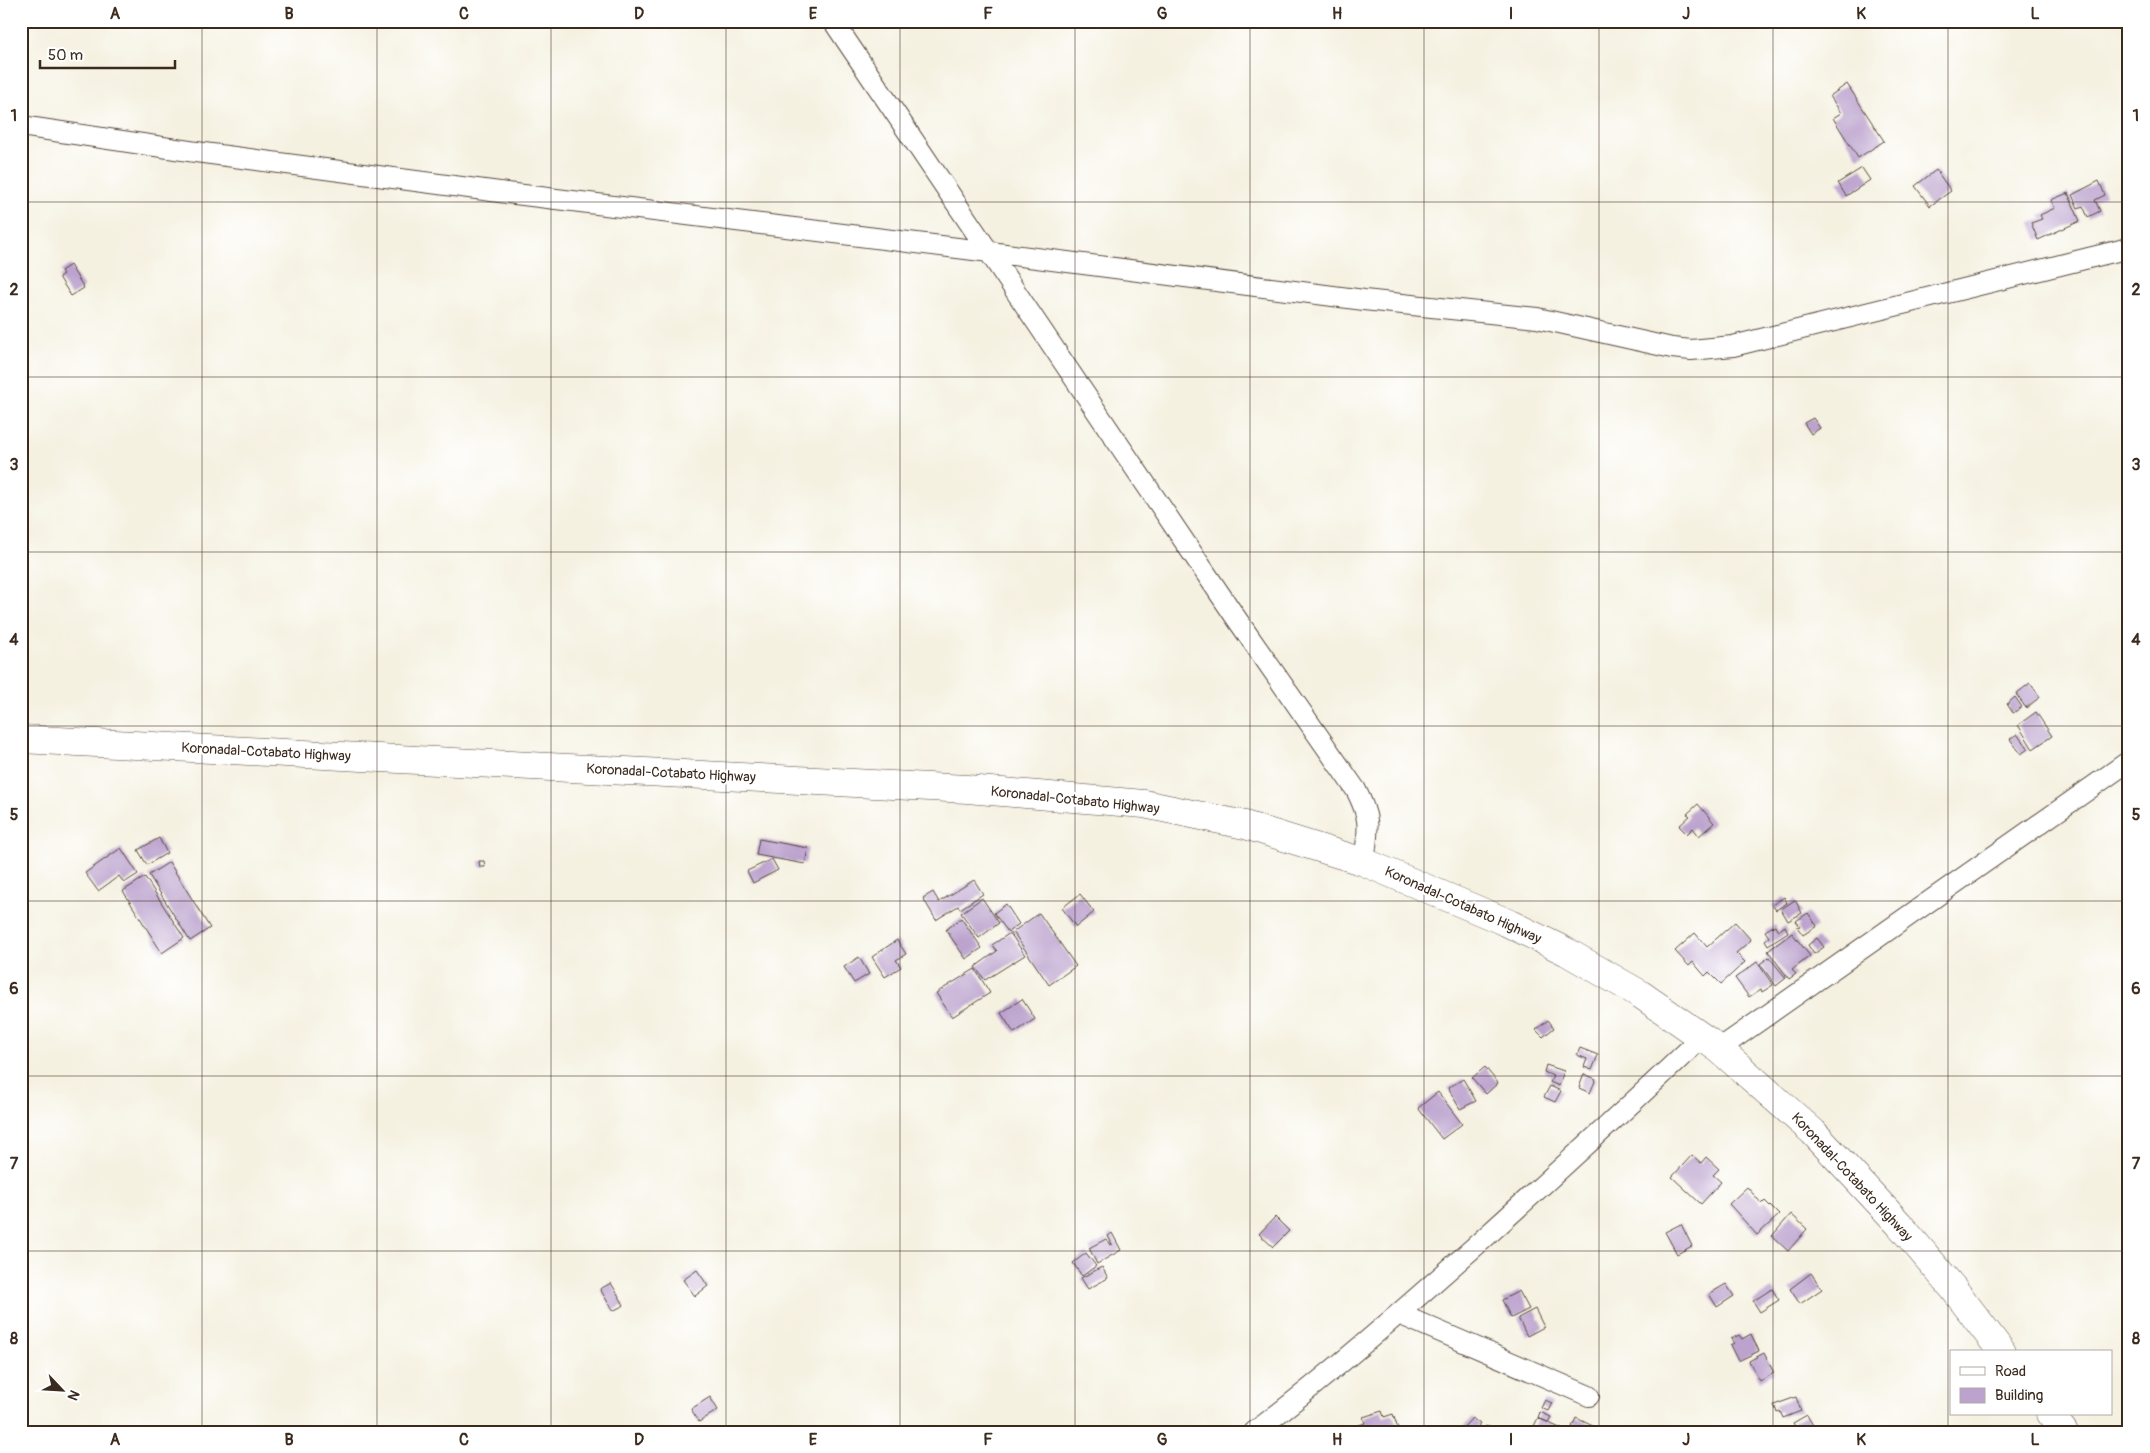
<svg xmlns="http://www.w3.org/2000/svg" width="2150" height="1453" viewBox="0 0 2150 1453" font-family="Pangolin,sans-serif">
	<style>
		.building { fill: #bca3ce }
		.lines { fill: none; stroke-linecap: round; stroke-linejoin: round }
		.street-casing { stroke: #57483b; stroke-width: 22 }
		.highway-casing { stroke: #57483b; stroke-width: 29 }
		.street { stroke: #fff; stroke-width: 20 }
		.highway { stroke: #fff; stroke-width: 28 }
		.grid { fill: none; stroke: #3b2a1e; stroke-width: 1; stroke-opacity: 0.55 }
		.labels { text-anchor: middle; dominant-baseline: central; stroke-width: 4.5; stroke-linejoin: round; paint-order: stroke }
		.street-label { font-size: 14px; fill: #3b2a1e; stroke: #fff }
		.neatline { fill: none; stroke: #3b2a1e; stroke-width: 2 }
		.grid-label { font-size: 16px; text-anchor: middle; font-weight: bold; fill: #3b2a1e }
	</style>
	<rect width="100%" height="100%" fill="#fff"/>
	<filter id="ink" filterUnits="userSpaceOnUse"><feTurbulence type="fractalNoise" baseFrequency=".02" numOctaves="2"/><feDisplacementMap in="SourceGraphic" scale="10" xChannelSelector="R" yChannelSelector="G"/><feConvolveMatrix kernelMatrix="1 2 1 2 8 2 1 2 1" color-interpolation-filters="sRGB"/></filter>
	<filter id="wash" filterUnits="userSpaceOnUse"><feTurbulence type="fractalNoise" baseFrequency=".0096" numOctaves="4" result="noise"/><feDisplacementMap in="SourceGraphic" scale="20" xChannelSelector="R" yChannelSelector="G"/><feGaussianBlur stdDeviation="1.12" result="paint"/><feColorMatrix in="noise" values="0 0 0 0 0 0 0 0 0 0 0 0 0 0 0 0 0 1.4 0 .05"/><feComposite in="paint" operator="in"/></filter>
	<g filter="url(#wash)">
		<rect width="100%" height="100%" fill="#f5f1e1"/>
		<g id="blocks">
			<path class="building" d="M1847,84L1884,141L1858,158L1833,118L1841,113L1830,96Z
				M1862,168L1870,180L1846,196L1838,183Z
				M1936,170L1951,191L1930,206L1915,186Z
				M2099,181L2105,195L2095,200L2100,211L2088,217L2083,206L2078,208L2072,195Z
				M2068,193L2080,221L2038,240L2031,223L2042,219L2040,215L2055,208L2051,200Z
				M70,265L84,288L71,296L59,277L63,274L61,271Z
				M1813,418L1820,428L1811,434L1804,423Z
				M2030,683L2040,697L2026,708L2016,694Z
				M2015,697L2022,707L2013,713L2007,704Z
				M2036,712L2052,736L2033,749L2018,725Z
				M2017,734L2028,749L2021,754L2010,739Z
				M1698,804L1714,823L1699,836L1693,828L1687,834L1679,826L1690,816L1687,814Z
				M159,838L167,853L147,865L138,850Z
				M759,839L808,848L805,864L756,855Z
				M121,848L138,874L124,883L119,876L98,891L85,873Z
				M772,859L778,870L753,883L747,871Z
				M479,861H484L485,867H480Z
				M169,862L210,928L190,941L149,875Z
				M145,877L184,938L162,953L123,891Z
				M974,880L983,894L960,909L958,906L936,920L923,898L933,892L939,902Z
				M1080,894L1094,912L1076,927L1062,908Z
				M1784,897L1787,903L1776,910L1772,905Z
				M982,898L999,923L979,938L961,913Z
				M1795,900L1802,913L1788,921L1781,909Z
				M1006,904L1019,924L1008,932L994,913Z
				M1039,913L1076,966L1049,985L1013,932Z
				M1808,913L1817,926L1803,935L1797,927L1800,926L1796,921Z
				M961,918L982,948L966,959L946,930Z
				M1735,922L1751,940L1736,953L1745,962L1721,984L1709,972L1705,976L1693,962L1689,966L1675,951L1695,933L1707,947Z
				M1775,925L1778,931L1785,926L1788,932L1768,945L1765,940L1769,937L1765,931Z
				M1010,933L1025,955L985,980L975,967L997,951L992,945Z
				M1792,933L1810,956L1792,970L1796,974L1789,979L1768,951Z
				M1817,938L1824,947L1814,954L1808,945Z
				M897,940L906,954L896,960L901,967L885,977L872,957Z
				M859,957L869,974L854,983L844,967Z
				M1769,957L1786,978L1776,986L1760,964Z
				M1757,962L1773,985L1762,992L1761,989L1749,997L1735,978Z
				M975,969L990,993L952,1017L936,993Z
				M1022,999L1035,1019L1014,1033L1001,1013Z
				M1548,1020L1554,1028L1543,1037L1536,1030Z
				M1580,1048L1598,1055L1592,1070L1584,1067L1587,1059L1577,1055Z
				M1546,1065L1564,1071L1559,1086L1550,1082L1553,1076L1544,1072Z
				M1485,1067L1498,1083L1486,1094L1472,1078Z
				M1584,1074L1596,1079L1590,1093L1579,1088Z
				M1463,1079L1476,1101L1460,1109L1448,1088Z
				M1550,1086L1561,1091L1555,1102L1544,1097Z
				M1438,1092L1462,1124L1442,1139L1418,1108Z
				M1692,1155L1701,1163L1706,1157L1719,1169L1713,1175L1721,1182L1701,1204L1672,1177Z
				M1747,1187L1762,1204L1765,1201L1779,1215L1757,1235L1729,1204Z
				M1791,1214L1807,1229L1788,1251L1772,1236Z
				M1275,1217L1289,1231L1273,1247L1259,1234Z
				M1681,1224L1692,1246L1677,1254L1665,1232Z
				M1112,1233L1121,1250L1097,1264L1089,1248L1106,1239L1110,1245L1112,1244L1108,1236Z
				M1086,1253L1096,1266L1082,1276L1073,1263Z
				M1102,1267L1108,1278L1088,1289L1081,1278Z
				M697,1270L708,1286L695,1296L683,1280Z
				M1811,1273L1822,1289L1800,1304L1790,1289Z
				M611,1283L624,1305L613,1311L600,1289Z
				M1726,1284L1734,1296L1717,1307L1709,1294Z
				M1772,1289L1779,1300L1760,1312L1753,1301Z
				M1519,1291L1529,1309L1511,1318L1502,1300Z
				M1535,1309L1544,1327L1527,1336L1518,1318Z
				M1751,1334L1759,1351L1738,1361L1730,1345L1734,1343L1731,1339L1739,1335L1742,1339Z
				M1764,1353L1774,1373L1760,1381L1749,1361Z
				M710,1397L718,1410L699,1422L691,1409Z
				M1796,1397L1801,1411L1783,1418L1780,1411L1777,1412L1774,1405Z
				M1545,1400L1552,1403L1548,1411L1541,1408Z
				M1382,1411L1384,1417L1393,1414L1399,1432H1358L1356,1426L1365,1423L1363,1417Z
				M1540,1412L1551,1417L1548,1422L1538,1418Z
				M1807,1415L1814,1427L1807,1432H1798L1793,1423Z
				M1472,1418L1480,1424L1474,1432H1465L1462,1429Z
				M1538,1418L1562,1429L1561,1432H1531Z
				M1576,1418L1593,1426L1590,1432H1582L1572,1427Z
				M1486,1426L1493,1430L1492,1432H1482Z"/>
		</g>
	</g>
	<g filter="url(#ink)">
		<use href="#blocks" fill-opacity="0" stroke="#57483b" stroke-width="1"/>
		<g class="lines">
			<defs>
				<path id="street" d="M833,21L1234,615L1356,790C1372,821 1368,829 1364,862
					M21,126L196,152L507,193L990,252L1364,300L1537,318L1672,348L1691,350L1733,346L2129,248
					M1719,1049L2129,761
					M1399,1314L1589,1396
					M1254,1432C1333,1373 1406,1307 1480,1242C1555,1174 1629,1107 1702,1037"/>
				<path id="highway" d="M21,739L967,789L1144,804L1245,825L1364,862L1506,922L1567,952L1640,994L1702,1037L1719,1049L1813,1132L1899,1224L1953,1288L2002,1352
					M2050,1414L2064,1432"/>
			</defs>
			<use href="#street" class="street-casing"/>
			<use href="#highway" class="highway-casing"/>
			<use href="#street" class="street"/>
			<use href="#highway" class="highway"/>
		</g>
	</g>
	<path class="grid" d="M202,21V1432M377,21V1432M551,21V1432M726,21V1432M900,21V1432M1075,21V1432M1250,21V1432M1424,21V1432M1599,21V1432M1773,21V1432M1948,21V1432M21,202H2129M21,377H2129M21,552H2129M21,726H2129M21,901H2129M21,1076H2129M21,1251H2129"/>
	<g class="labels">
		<g class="street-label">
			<text transform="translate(266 752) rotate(3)">Koronadal-Cotabato Highway</text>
			<text transform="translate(671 773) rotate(3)">Koronadal-Cotabato Highway</text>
			<text transform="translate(1075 800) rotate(6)">Koronadal-Cotabato Highway</text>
			<text transform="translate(1463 905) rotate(24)">Koronadal-Cotabato Highway</text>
			<text transform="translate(1852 1177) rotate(47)">Koronadal-Cotabato Highway</text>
		</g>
	</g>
	<rect width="2150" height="1453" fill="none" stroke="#fff" stroke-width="55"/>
	<rect x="1950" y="1350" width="162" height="65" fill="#ffffff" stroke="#b1aaa5"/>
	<rect x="1960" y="1367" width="25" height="8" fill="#ffffff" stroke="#b1aaa5"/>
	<text x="1995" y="1376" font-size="15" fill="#3b2a1e">Road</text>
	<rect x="1960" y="1388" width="25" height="15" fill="#bca3ce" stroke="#b1aaa5"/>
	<text x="1995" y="1400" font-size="15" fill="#3b2a1e">Building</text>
	<g transform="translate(62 1390) rotate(115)" stroke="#ffffff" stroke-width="4" paint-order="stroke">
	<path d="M0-4L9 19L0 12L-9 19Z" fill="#3b2a1e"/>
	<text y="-8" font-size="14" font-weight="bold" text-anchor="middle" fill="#3b2a1e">N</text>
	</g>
	<path d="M40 60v8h135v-8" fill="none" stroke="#3b2a1e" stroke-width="2.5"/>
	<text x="48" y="60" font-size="15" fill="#3b2a1e" stroke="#ffffff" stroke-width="4" paint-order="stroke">50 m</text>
	<rect x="28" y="28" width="2094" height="1398" class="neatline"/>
	<g class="grid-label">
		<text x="115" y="19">A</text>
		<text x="289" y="19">B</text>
		<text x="464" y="19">C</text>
		<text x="639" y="19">D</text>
		<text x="813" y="19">E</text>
		<text x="988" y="19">F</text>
		<text x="1162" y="19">G</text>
		<text x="1337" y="19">H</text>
		<text x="1511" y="19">I</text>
		<text x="1686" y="19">J</text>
		<text x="1861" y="19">K</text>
		<text x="2035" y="19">L</text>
		<text x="14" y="121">1</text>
		<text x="2136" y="121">1</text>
		<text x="14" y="295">2</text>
		<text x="2136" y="295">2</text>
		<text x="14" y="470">3</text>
		<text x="2136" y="470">3</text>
		<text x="14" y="645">4</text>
		<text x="2136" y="645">4</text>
		<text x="14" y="820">5</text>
		<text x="2136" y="820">5</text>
		<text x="14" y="994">6</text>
		<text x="2136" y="994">6</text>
		<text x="14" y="1169">7</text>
		<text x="2136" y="1169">7</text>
		<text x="14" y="1344">8</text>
		<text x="2136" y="1344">8</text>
		<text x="115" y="1445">A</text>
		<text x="289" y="1445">B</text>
		<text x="464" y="1445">C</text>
		<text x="639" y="1445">D</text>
		<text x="813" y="1445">E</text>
		<text x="988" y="1445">F</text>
		<text x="1162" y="1445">G</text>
		<text x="1337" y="1445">H</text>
		<text x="1511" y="1445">I</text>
		<text x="1686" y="1445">J</text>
		<text x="1861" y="1445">K</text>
		<text x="2035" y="1445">L</text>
	</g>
</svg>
